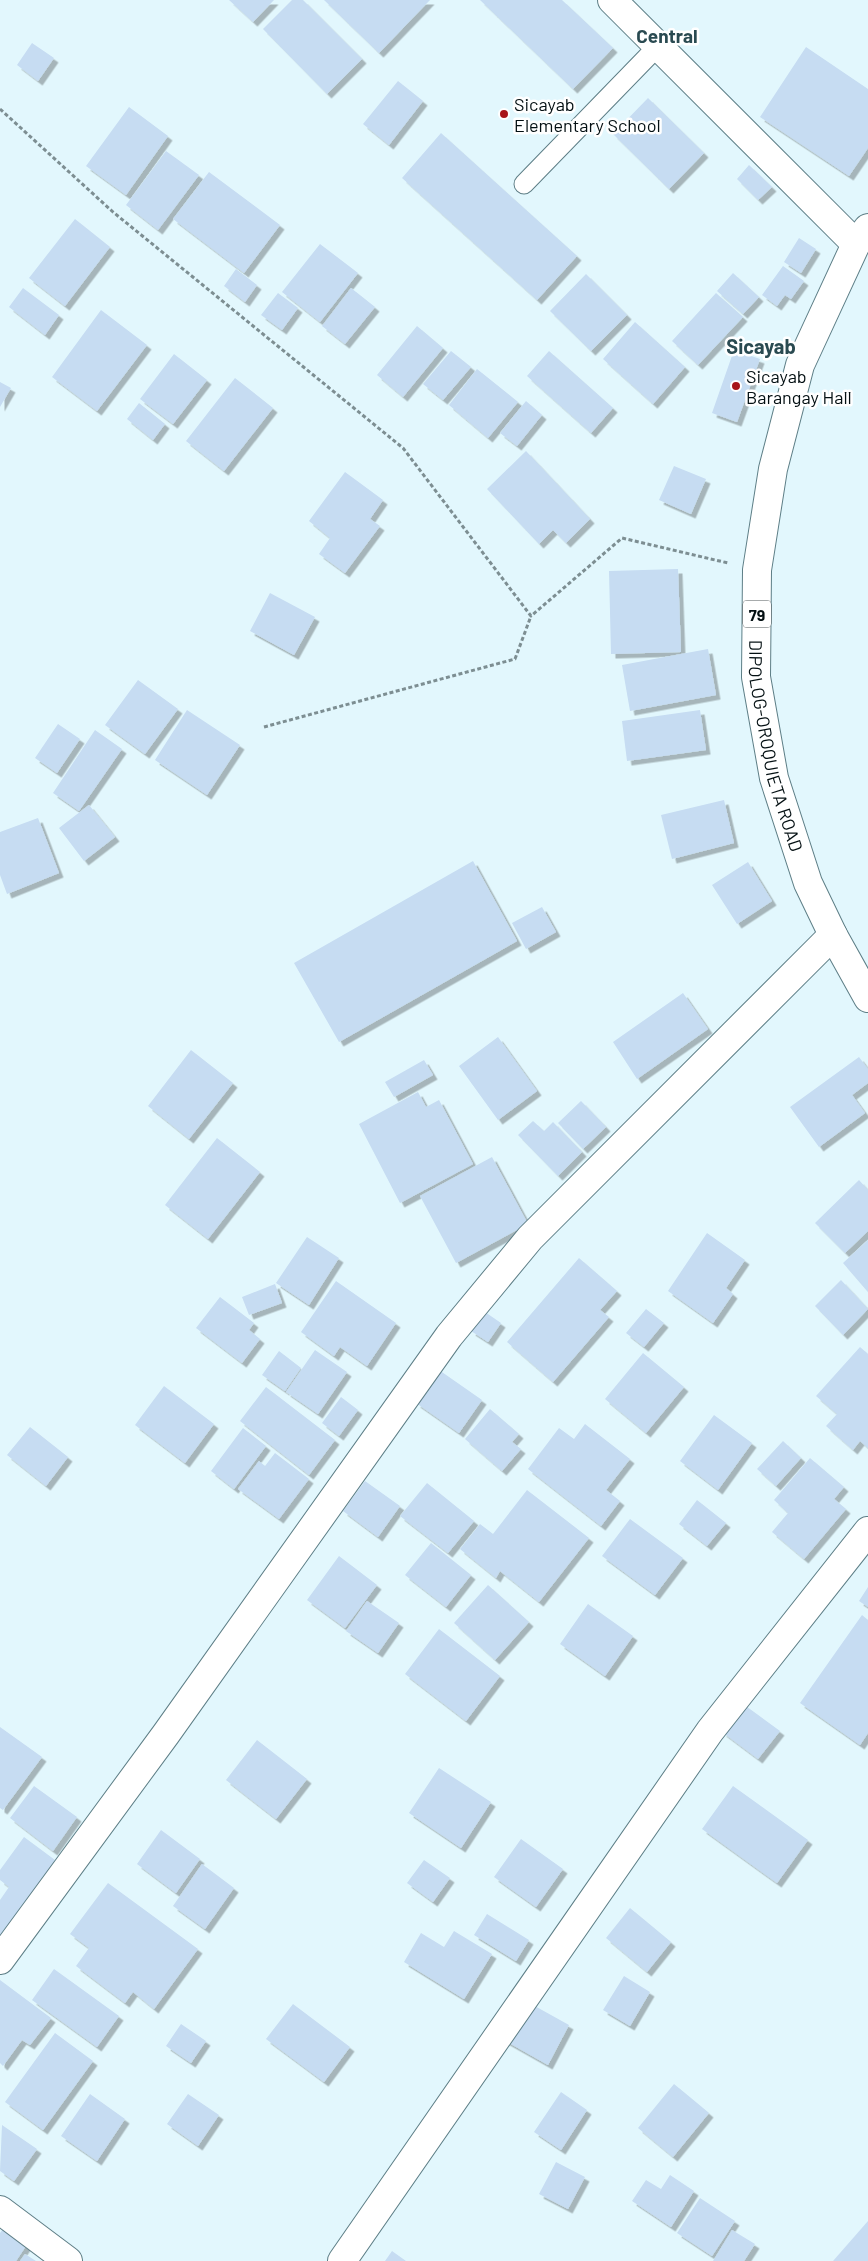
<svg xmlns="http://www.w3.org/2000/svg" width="868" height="2261" viewBox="0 0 868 2261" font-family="Barlow,sans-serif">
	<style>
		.building { fill: #c6dcf2; filter: url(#shadow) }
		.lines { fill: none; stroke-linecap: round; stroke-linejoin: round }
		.service-casing { stroke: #5d7e86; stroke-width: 21 }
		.minor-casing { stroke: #5d7e86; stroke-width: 30 }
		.tertiary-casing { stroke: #5d7e86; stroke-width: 30 }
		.trunk-casing { stroke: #5d7e86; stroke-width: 30 }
		.path { stroke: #7d8e92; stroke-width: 3; stroke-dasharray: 4 2.5; stroke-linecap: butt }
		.service { stroke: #fff; stroke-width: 19 }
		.minor { stroke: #fff; stroke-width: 28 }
		.tertiary { stroke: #fff; stroke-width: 28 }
		.trunk { stroke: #fff; stroke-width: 28 }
		.poi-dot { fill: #a81419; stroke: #fff; stroke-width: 2 }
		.labels { text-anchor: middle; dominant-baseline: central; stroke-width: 5; stroke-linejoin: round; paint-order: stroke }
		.shield { fill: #fff; stroke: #4f5759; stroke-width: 1 }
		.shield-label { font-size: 16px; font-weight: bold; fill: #030f12 }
		.poi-label { font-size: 18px; fill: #030f12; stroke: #fff; text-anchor: start }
		.street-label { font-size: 18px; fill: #030f12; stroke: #fff }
		.neighbourhood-label { font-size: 19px; font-weight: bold; fill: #2a4a51; stroke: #fff }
		.quarter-label { font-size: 20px; font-weight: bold; fill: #2a4a51; stroke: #fff }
	</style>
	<defs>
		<filter id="shadow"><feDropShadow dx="4.5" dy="4.5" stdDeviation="0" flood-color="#0004"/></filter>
	</defs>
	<rect width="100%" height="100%" fill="#e2f7fd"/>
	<path class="building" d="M229,0H274L253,22Z
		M292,0H303L362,59L327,94L263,29Z
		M324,0H430L379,53Z
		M480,0H562L613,48L573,89Z
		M32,43L54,58L38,81L17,65Z
		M806,47L868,89V148L849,176L760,117Z
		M398,81L423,101L389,145L363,124Z
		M648,98L704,153L669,189L613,134Z
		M129,107L168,136L126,195L86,166Z
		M441,133L577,256L537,300L402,178Z
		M166,151L199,175L158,230L126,205Z
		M749,165L772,187L758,200L737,179Z
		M209,172L280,225L244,273L173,219Z
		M75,219L110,247L65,306L29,278Z
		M799,238L816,249L801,273L784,262Z
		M320,244L358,273L320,322L282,292Z
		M783,266L804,281L791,299L785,295L777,306L762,295Z
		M236,269L257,285L245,302L224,286Z
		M733,273L759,297L743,314L717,291Z
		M586,274L627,315L591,351L550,311Z
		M23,288L59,315L45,335L9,307Z
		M351,288L375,307L345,344L322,326Z
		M278,293L298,308L282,330L261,315Z
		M716,293L743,317L698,365L672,341Z
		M101,310L147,345L97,411L52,377Z
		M635,322L685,367L653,404L603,359Z
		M417,326L443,348L403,397L377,375Z
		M734,350L760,359L737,422L712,413Z
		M451,351L471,367L443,400L423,384Z
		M549,351L613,408L591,433L527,376Z
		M174,354L207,380L173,424L140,399Z
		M477,369L518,402L488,438L449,405Z
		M235,378L273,408L224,471L186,441Z
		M0,382L11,388L0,407Z
		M526,401L542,415L517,446L500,433Z
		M139,403L165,424L153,440L127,419Z
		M526,451L590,519L566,543L553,530L539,544L487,489Z
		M674,466L706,479L691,514L659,500Z
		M345,472L383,500L370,519L380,526L345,573L319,554L330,538L309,521Z
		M678,569L681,652L611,654L609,571Z
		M270,593L315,617L294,655L250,631Z
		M708,649L716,695L630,711L622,665Z
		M138,680L178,709L145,754L105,725Z
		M187,710L240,745L207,795L155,760Z
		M700,710L706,750L627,761L622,721Z
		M58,724L80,739L57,773L35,758Z
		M95,730L122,749L79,811L53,793Z
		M724,800L734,843L672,859L661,815Z
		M89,805L115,837L84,861L59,828Z
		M38,818L59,873L7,894L0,875V832Z
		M473,861L517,941L339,1042L294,963Z
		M748,862L772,901L737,924L712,885Z
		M542,907L556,932L526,949L512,923Z
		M683,993L708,1029L637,1079L613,1042Z
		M498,1037L537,1091L498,1120L459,1066Z
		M191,1050L233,1083L189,1139L148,1106Z
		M859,1057L868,1069V1083L852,1095L865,1113L819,1147L790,1107Z
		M424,1060L433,1075L394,1097L385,1082Z
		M418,1092L426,1107L439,1100L473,1164L400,1203L359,1124Z
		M581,1101L606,1127L583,1149L558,1123Z
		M533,1121L544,1131L553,1122L582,1152L558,1176L518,1135Z
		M217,1138L260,1172L208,1239L165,1205Z
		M492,1157L528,1224L456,1263L420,1196Z
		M859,1180L868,1190V1231L845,1253L815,1223Z
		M707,1233L745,1260L726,1288L733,1294L713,1323L668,1291Z
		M307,1237L339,1258L309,1305L276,1283Z
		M868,1240V1292L843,1263Z
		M579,1258L617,1291L600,1310L609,1317L553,1382L507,1342Z
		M841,1280L868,1309L843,1335L815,1306Z
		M336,1281L396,1323L367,1366L340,1347L334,1356L301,1332Z
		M275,1284L282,1303L249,1315L242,1297Z
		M220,1297L254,1323L249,1330L260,1339L242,1363L196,1328Z
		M646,1309L664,1323L644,1347L626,1333Z
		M485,1312L501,1323L488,1342L471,1331Z
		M860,1347L868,1354V1448L860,1441L853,1450L826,1426L837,1414L816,1396Z
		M315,1350L347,1372L318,1414L286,1392Z
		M279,1351L301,1368L285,1391L262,1375Z
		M643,1353L684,1387L646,1433L605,1399Z
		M439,1370L482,1400L459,1433L416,1403Z
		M164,1386L214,1424L185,1463L135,1425Z
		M266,1387L335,1440L309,1475L240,1421Z
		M341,1397L358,1410L339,1436L322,1423Z
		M490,1409L519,1434L512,1442L521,1449L502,1471L465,1439Z
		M714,1415L752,1443L718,1490L680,1461Z
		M585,1424L630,1459L606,1490L620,1501L601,1526L528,1469L559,1428L574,1439Z
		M30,1427L68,1457L46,1486L7,1455Z
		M243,1428L266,1446L234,1489L211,1471Z
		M783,1441L801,1458L776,1486L757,1469Z
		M275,1453L309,1479L279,1519L238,1489L259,1461L265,1466Z
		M810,1458L844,1487L834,1499L846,1509L804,1559L772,1532L788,1513L774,1500Z
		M365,1481L400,1506L378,1537L343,1511Z
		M427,1483L474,1521L448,1553L400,1516Z
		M527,1490L589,1538L539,1602L500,1571L496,1578L460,1549L480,1524L493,1534Z
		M697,1500L726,1523L707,1546L679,1524Z
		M630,1519L683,1558L655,1595L602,1556Z
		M431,1543L471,1575L446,1607L405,1575Z
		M339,1556L377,1585L345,1628L307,1600Z
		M488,1585L529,1622L495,1660L454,1623Z
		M868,1587V1607L859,1601Z
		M367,1601L399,1623L378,1653L346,1631Z
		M588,1604L633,1636L605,1676L560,1644Z
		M862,1615L868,1620V1733L860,1745L800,1703Z
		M439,1629L500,1676L466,1721L405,1674Z
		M743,1704L780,1731L758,1759L722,1732Z
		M0,1727L42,1757L3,1810L0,1808Z
		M257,1740L307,1779L276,1819L226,1780Z
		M439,1768L491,1802L461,1848L409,1813Z
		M34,1786L77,1817L53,1851L10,1818Z
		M733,1786L808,1840L777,1883L702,1829Z
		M161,1830L200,1859L176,1893L137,1864Z
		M24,1837L55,1860L0,1936V1900L9,1887L0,1880V1870Z
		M521,1839L563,1869L536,1907L494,1877Z
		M424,1860L450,1878L433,1902L407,1883Z
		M202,1864L234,1888L205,1929L173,1906Z
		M108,1883L198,1949L154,2009L133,1992L125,2003L76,1966L89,1948L70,1934Z
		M630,1908L671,1942L647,1972L606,1938Z
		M487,1914L529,1940L516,1961L474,1935Z
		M454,1931L492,1954L464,1999L404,1962L421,1933L444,1947Z
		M54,1969L119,2016L97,2047L32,2000Z
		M624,1976L650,1992L630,2026L603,2010Z
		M0,1980L51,2018L30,2045L22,2040L3,2066L0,2063Z
		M524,2000L569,2025L548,2065L502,2039Z
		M293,2004L350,2047L324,2082L266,2039Z
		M181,2024L206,2041L191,2063L166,2046Z
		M55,2033L93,2061L43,2130L5,2102Z
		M674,2084L709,2113L673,2157L638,2128Z
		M561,2092L587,2110L561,2150L534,2132Z
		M90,2094L125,2119L97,2161L61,2136Z
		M188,2094L219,2115L198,2146L167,2124Z
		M2,2125L37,2149L14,2181L0,2171Z
		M556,2162L585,2177L568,2209L539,2194Z
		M670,2175L694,2191L671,2227L632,2201L646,2180L661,2189Z
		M700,2198L735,2221L712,2256L677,2233Z
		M868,2221V2261H833Z
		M3,2229L26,2246L16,2261H0V2233Z
		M732,2230L755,2244L744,2261H713Z
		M392,2251L406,2261H385Z
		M25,2254L36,2261H20Z"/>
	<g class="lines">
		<defs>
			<path id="service" d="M524,184L657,47"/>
			<path id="minor" d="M0,1960L166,1734L449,1336L530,1238L833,935
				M0,2210L68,2261
				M342,2261L710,1731L868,1531"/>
			<path id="tertiary" d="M612,0L856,244"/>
			<g id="trunk">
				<path id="s1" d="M868,228L856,244L800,365L773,469L757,570L756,677L774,778L808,883L833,935L868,998"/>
			</g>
		</defs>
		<use href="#service" class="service-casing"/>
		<use href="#minor" class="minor-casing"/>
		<use href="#tertiary" class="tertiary-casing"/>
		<use href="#trunk" class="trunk-casing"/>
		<path class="path" d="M0,109L113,212L403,448L531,616L622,538L728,563
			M264,727L515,659L531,616"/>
		<use href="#service" class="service"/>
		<use href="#minor" class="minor"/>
		<use href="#tertiary" class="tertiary"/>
		<use href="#trunk" class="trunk"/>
	</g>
	<g class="poi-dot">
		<circle cx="504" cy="114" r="5"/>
		<circle cx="736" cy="386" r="5"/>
	</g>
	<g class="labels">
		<rect class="shield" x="743" y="600.5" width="28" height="27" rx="4"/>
		<g class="shield-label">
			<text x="757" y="614">79</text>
		</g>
		<g class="poi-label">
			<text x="514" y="104">Sicayab<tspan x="514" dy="21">Elementary School</tspan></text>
			<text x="746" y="376">Sicayab<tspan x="746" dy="21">Barangay Hall</tspan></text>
		</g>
		<g class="street-label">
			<text stroke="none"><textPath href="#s1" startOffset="541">DIPOLOG-OROQUIETA ROAD</textPath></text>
		</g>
		<g class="neighbourhood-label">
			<text x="667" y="35">Central</text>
		</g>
		<g class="quarter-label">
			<text x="761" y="346">Sicayab</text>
		</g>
	</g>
</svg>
